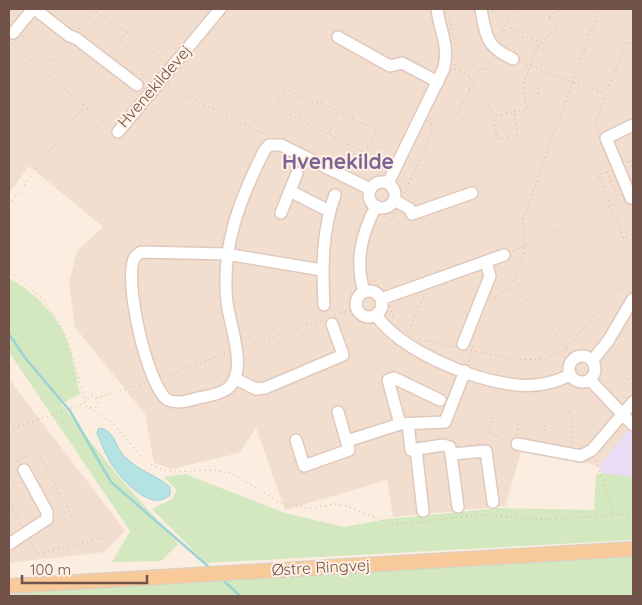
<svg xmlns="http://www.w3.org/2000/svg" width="642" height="605" viewBox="0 0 642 605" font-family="Quicksand,sans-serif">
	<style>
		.residential { fill: #f2dece }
		.education { fill: #eadcf7 }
		.green { fill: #d4e8bf }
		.water { fill: #b5e2e3; stroke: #9cd3d5 }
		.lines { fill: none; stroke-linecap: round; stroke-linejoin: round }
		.stream { stroke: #9cd3d5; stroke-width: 2.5 }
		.minor-casing { stroke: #dfc8bc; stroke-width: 14 }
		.major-casing { stroke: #d7cfcc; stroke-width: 16 }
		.path { stroke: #d4ab9c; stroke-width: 1; stroke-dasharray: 1 4; stroke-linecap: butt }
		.minor { stroke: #fff; stroke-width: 11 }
		.major { stroke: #f9ca99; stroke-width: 14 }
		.labels { text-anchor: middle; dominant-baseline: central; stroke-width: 4; stroke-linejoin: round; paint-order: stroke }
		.street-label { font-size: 16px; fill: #705248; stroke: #fff1e5 }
		.district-label { font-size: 21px; font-weight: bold; fill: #7e6494; stroke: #fff1e5 }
	</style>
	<rect width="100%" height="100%" fill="#fbeddf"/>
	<path class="residential" d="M9,9H633V477L602,473L599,466L522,449L505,506L393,517L387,480L285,510L256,428L239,453L172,469L154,463L145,414L75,327L69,284L77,251L103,227L29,166L9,193Z
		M9,379L125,531L104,552L9,563Z"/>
	<path class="education" d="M633,425V477L602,473L599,466Z"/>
	<path class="green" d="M9,278C28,288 49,307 60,326C72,346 75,372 80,394L61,404L118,476L178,544L161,561L112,562L130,531L9,352Z
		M602,473L633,477V540L206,563L152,509L172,499L177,490L164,477L185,474L285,513L344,527L388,519L500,508L594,510L596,475Z
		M633,556V596H9V593Z"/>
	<path class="water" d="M101,428C117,433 115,449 126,458C139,471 158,476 170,487V495C152,512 125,483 115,469C107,459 102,445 97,433L98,429Z"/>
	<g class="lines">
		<path class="stream" d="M9,334L26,359L70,411L111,482L209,567
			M223,580L240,596"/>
		<defs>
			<path id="minor" d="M35,9L68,35L77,39L137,85
				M481,9C486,36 486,47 513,59
				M13,33L33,9
				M338,37L390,66L402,63L438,82
				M118,132L220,9
				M369 195a13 13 0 1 1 26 0a13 13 0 1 1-26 0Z
				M388,183L444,68C449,43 440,32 437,9
				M290,191L329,211
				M631,198L606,138L633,125
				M394,200L410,209L412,214L472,193
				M281,213L297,173
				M322,270L226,254L141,252C139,254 136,255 135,257C122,277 148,389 168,400C178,404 188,401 198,398C208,396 218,395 227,389C249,372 230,327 227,303C221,247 239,201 264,151L269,145H281L370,189
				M356 304a13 13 0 1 1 26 0a13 13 0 1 1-26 0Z
				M364,292C355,261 361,235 376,206
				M381,299L504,255
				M324,305C322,269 322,229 335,195
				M376,315C401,351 474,381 518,385C536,387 554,383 570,375
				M463,344L490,276L486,262
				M569 369a13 13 0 1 1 26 0a13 13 0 1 1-26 0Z
				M592,361L608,341L633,299
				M236,379L256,389L265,388L343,355L332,324
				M590,380L633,425
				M400,424L388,380L394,378L440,400
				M408,424L411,450L443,445L450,447L458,507
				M296,440L304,466L349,450L338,412
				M347,441L400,424L445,422L465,371
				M517,444L581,456L592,450L633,402
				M416,449L423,511
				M452,454L486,451L493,502
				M9,544L47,519V512L24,470"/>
			<path id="major" d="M9,586L633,549"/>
		</defs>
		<use href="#minor" class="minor-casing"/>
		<use href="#major" class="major-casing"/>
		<path class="path" d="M92,9L122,30L128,32L158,56L161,62
			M451,9L449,17L456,48
			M518,9L507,17L510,28L523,33
			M492,11L507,9
			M549,17L560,9
			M79,29L94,9
			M503,31L507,20
			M23,36L52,62L66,46
			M522,36L541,42
			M11,43L88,109
			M537,48L551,53
			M111,53L127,32
			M522,63L605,94
			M455,69L474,78
			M454,70L455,62
			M142,75L157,57
			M525,82L538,87L539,100
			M168,87L266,135
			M285,89L315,104L319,102L376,130L365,153L274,106Z
			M469,91C481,97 490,103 493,116L497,139L517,135L514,112L493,116
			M514,112L527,110L523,85L530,66L538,45L558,28L542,9
			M467,121L457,116L480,68L487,70
			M599,131L594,125L626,42L633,45
			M329,134L339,112
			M630,161L633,170
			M627,162L633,160
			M610,170L598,175L624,239L633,234
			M607,172L620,203
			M404,193L432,134L431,118
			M9,205L81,110L88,109L109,125
			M377,230L392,218L395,212
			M513,251L621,202
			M9,272C52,299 68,331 79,380C81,389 85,395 85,405L89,408L96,407L98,401L93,396H89L87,399
			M371,277L382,289
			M510,288L537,307L574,359
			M491,302C520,278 530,260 522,222L599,9
			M390,306L393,319
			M335,315L357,308
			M411,326L425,294
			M420,339L455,347
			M245,347L324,319
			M471,350L517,360L544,359L567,348L615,291L633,282
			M469,362L474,344
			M163,377L227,353
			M628,379L633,387
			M96,398L145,383
			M89,408L113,423L147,463L161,469L175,472L210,470L232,473L281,503L310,508L336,504L346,506L393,524L424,522L457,517
			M569,412L572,422V443
			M492,417L489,433L507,440
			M544,420L546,439
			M9,430L85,403
			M517,435L518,421
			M17,461L37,451L74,520
			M596,461L614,515L633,513
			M9,488L19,482
			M9,501L21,525
			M461,517L485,515L546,520L614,515
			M30,542L38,554L105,537"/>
		<use href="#minor" class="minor"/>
		<use href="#major" class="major"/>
	</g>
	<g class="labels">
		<g class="street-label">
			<text transform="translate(154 86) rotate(-49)">Hvenekildevej</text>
			<text transform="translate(321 567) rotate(-3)">Østre Ringvej</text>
		</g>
		<g class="district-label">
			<text x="338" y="161">Hvenekilde</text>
		</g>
	</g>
	<rect width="642" height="605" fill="none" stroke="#705248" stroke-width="20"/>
	<path d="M22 575v8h125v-8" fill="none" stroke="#705248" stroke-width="2.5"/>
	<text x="30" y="575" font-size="15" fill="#705248" stroke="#fff1e5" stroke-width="4" paint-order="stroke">100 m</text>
</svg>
